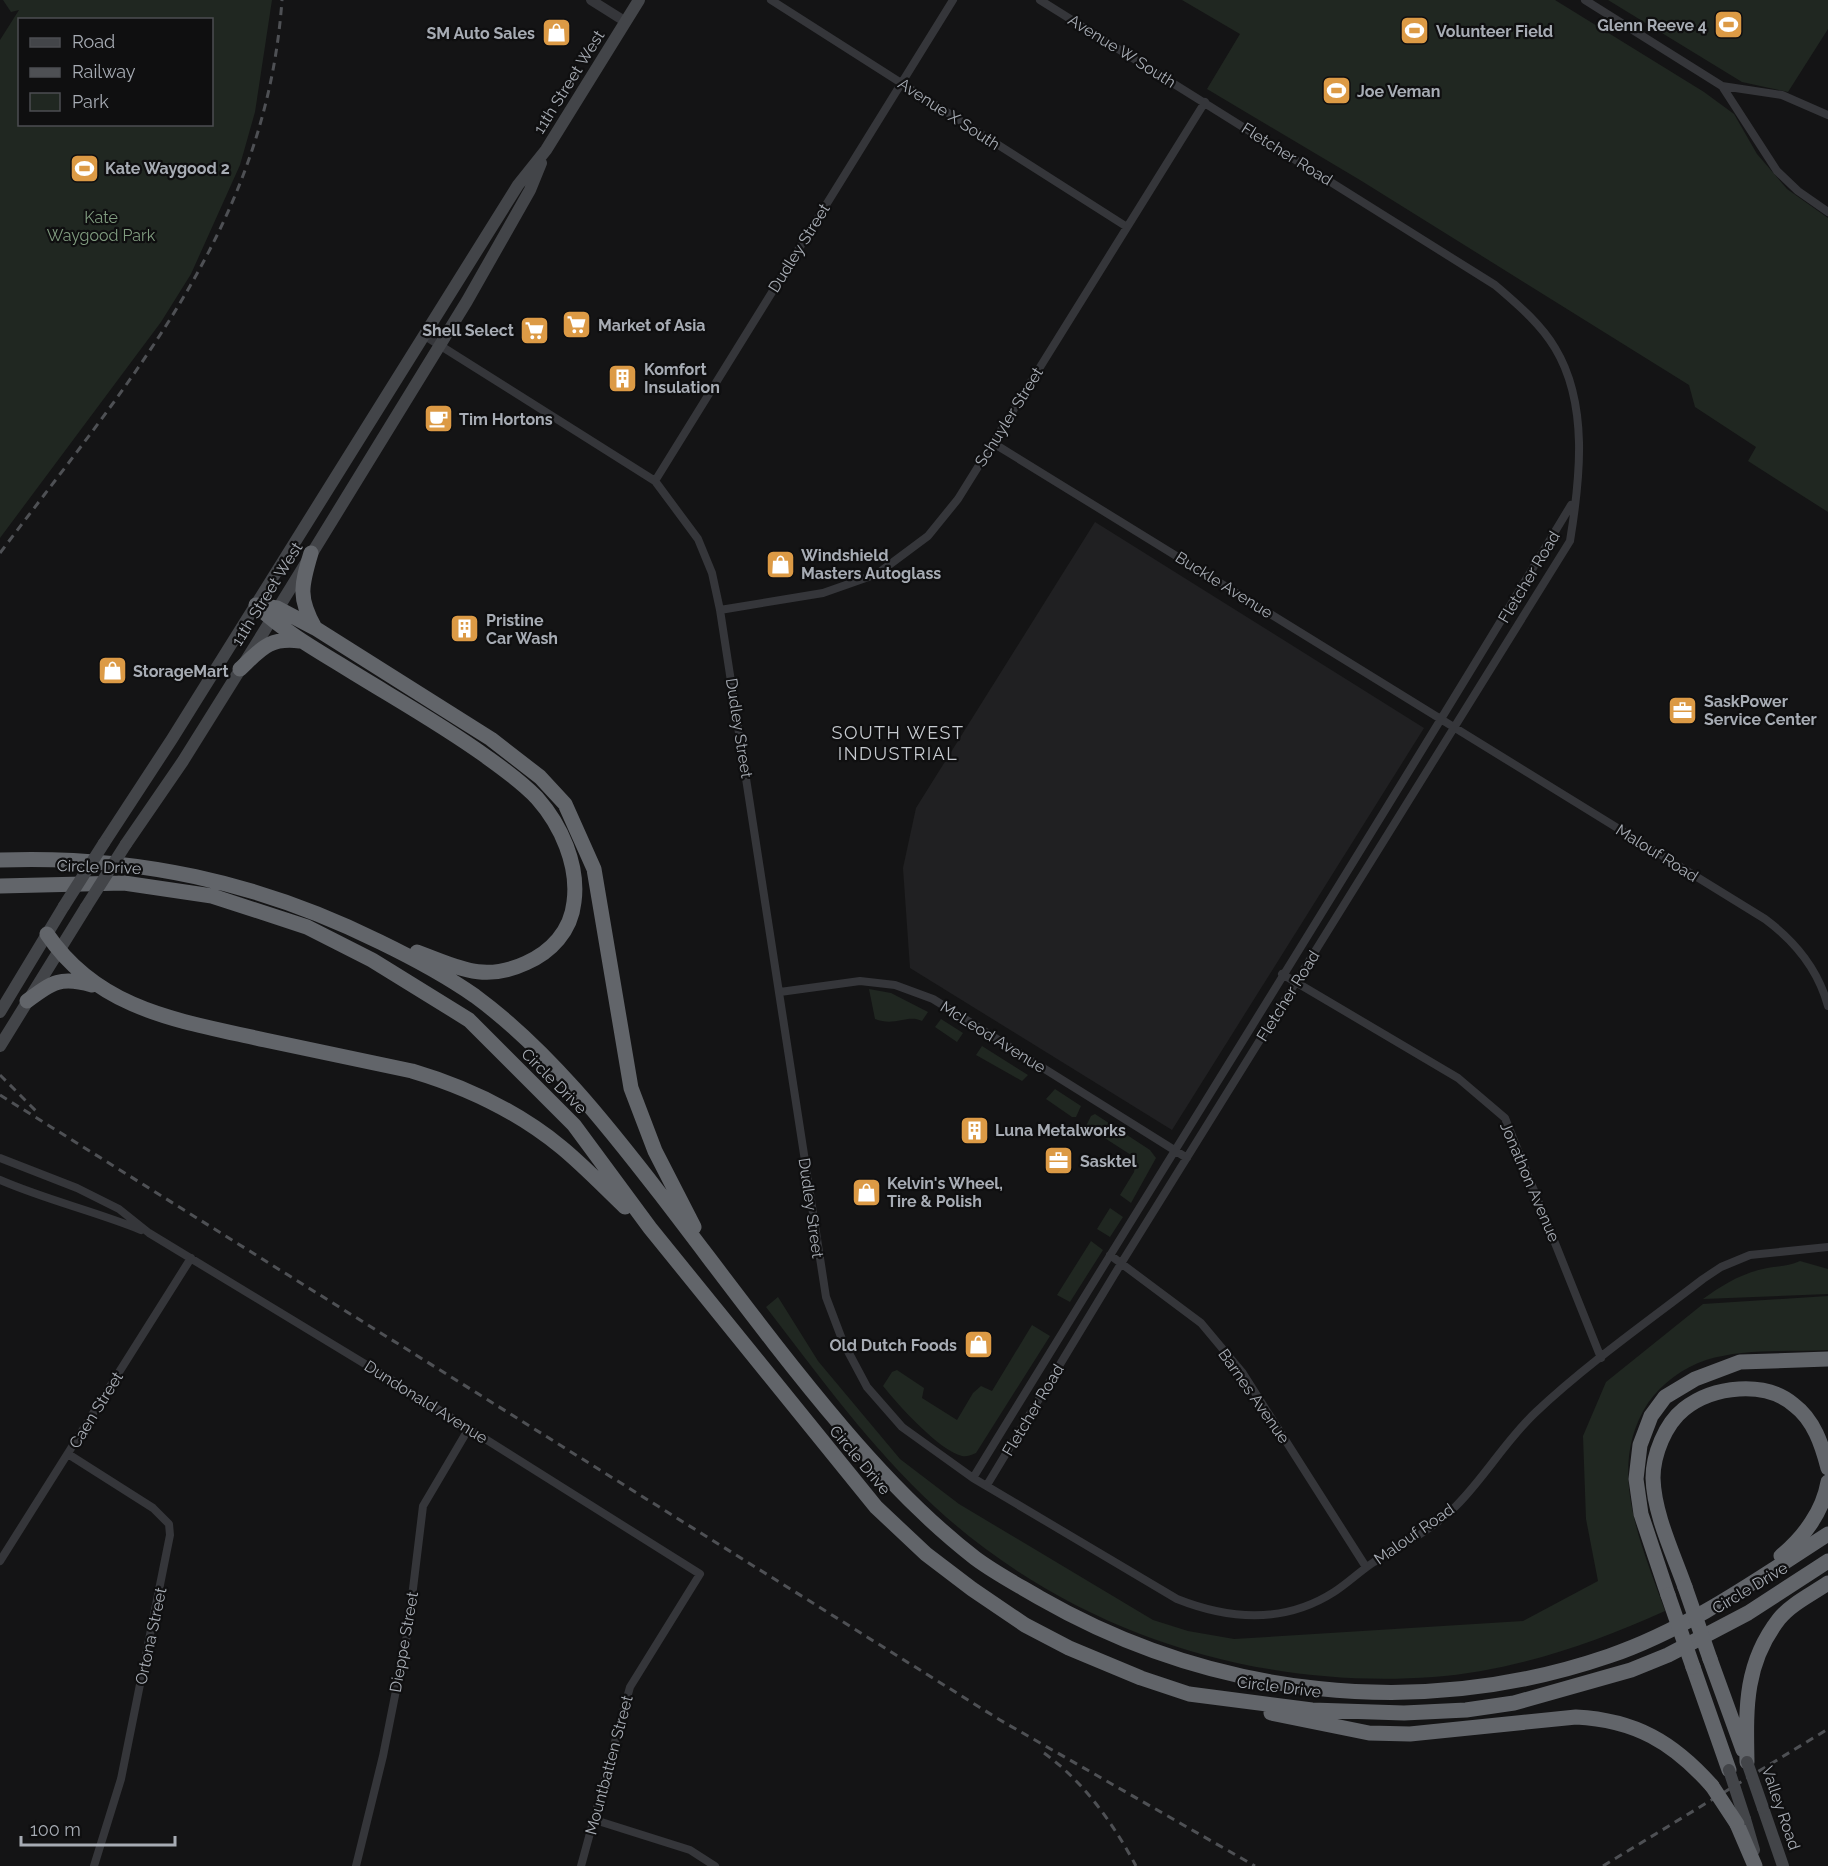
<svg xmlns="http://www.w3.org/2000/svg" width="1828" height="1866" viewBox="0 0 1828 1866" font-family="Raleway,sans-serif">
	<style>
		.built { fill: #202022 }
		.green { fill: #202721; fill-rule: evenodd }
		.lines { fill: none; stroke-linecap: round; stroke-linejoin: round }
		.minor { stroke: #35363a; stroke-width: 8 }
		.tertiary { stroke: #35363a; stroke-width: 10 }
		.secondary { stroke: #434549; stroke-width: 12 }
		.motorway { stroke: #62656a; stroke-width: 15 }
		.rail { stroke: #4e5054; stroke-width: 3; stroke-dasharray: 8 6; stroke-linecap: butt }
		.secondary-bridge { stroke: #434549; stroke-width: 12 }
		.motorway-bridge { stroke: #62656a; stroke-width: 15 }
		.labels { text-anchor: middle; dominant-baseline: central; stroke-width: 4.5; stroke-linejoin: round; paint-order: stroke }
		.poi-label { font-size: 16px; font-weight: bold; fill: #a7acb4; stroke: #0f0f10; text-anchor: start }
		.street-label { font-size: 16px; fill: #a7acb4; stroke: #0f0f10 }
		.park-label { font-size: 16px; fill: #819d80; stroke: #0f0f10 }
		.neighbourhood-label { font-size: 18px; letter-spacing: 1.5px; fill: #c7cbd0; stroke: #0f0f10 }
	</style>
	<rect width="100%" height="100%" fill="#141415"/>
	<path class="built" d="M1095,522L1424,728L1172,1130L910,968L903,868L916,808Z"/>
	<path class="green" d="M3,0H272L255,112L240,165L191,274L161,322L0,538V40L19,10L11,12ZM20,20H212V124H20Z
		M1182,0H1555L1704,92L1734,114L1757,154L1787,189L1828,218V512L1748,461L1756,447L1695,407L1689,385L1360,180L1207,89L1240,34Z
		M1608,0H1828V29L1788,92L1742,82Z
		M869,989L891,993L928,1012L922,1021C907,1014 895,1027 875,1019Z
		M941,1019L963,1033L957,1042L935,1027Z
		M982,1046L1028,1075L1022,1081L976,1055Z
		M1055,1089L1081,1106L1076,1117H1072L1046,1099Z
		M1095,1114L1150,1150L1156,1158L1131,1203L1120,1195L1134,1172L1136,1162L1131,1155L1086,1126L1091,1116Z
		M1110,1208L1123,1217L1110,1237L1097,1229Z
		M1091,1241L1103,1250L1070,1302L1057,1295Z
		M1800,1261L1828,1269V1294L1703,1299C1721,1286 1740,1274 1763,1269C1776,1266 1787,1267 1800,1261Z
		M1828,1296V1350C1788,1352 1744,1348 1706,1360C1683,1368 1662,1383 1648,1403C1605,1469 1642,1545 1665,1611C1592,1644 1513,1671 1433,1677C1252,1690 1070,1631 935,1507C871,1448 819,1376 766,1307L778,1297L818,1361L900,1459L959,1504L1153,1620L1188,1631L1234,1639L1523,1621L1598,1581L1586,1519L1583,1436L1606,1382L1703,1304Z
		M1032,1325L1050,1336L976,1453C971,1455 967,1457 962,1456C940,1451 898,1405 883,1386L892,1372L897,1370L924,1388L922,1398L957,1420L973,1393L981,1386L992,1391Z"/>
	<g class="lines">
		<path class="minor" d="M771,0L1127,227
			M1585,0L1722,86L1782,95L1828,115
			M1722,86L1777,171L1798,191L1828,212
			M425,336L655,481L698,539L712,573L720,610L826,1297L843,1342L867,1387L902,1427L973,1478L1177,1599C1230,1620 1284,1624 1334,1592C1348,1583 1360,1571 1374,1562C1402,1545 1433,1529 1456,1506C1485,1477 1506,1440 1536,1412C1587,1364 1647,1322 1703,1279L1721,1267L1750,1255L1828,1247
			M993,443L1765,919C1796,942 1818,969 1828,1006
			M655,481L953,0
			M720,610L823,593L877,574L928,536L958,499L1205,102
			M1282,974L1458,1078L1505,1118L1601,1358
			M780,992L860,981L895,985L933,999L1187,1158
			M0,1158L77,1188L119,1209L149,1233L393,1381L700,1574L630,1687L581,1866
			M0,1180C46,1200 94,1211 141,1230
			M1110,1255L1201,1323L1242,1372L1366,1567
			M68,1454L153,1508L169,1524L170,1535L121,1779L94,1866
			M973,1478C1172,1153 1375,831 1571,505
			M987,1485L1122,1262L1570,541C1580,480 1589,404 1555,348C1540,323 1517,304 1495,285L1040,0
			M0,1561L191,1258
			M595,1820L690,1850L715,1866
			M356,1866L383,1756L408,1630L423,1506L469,1428"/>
		<path class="tertiary" d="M591,0L626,22"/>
		<path class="secondary" d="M104,843L172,739L518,185L546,150L639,0
			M126,844L183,761L263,633L467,301L530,190L541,163
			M0,1012L64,906
			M0,1046L86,907
			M1763,1808L1783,1866
			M1745,1819L1754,1850"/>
		<path class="motorway" d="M311,553C301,586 298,598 315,628
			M256,605L277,608L315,628L491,739L540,777L565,804L594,869L631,1088L655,1151L694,1227
			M256,605C281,629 311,647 341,665C389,695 438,722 484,755C502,768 521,781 537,798C561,825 579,865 574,902C571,931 551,952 526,963C483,983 458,967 417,952
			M240,669C261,649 269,637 300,641
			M0,860C135,855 259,882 380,942C413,958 445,975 475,996C547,1049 607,1125 661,1195C721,1273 779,1353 843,1428C883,1475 926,1520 975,1558C995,1573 1018,1585 1040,1598C1213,1697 1419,1721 1609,1656C1688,1629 1758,1579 1828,1534
			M0,886L124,883L212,896L307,927L372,960L469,1020L574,1125L650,1228L876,1507L926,1554L972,1589L1025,1625L1069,1648L1141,1678L1189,1694L1312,1710L1404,1713L1466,1710L1514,1703L1631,1670L1668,1655L1748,1613L1828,1561
			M47,934C99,1011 181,1021 265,1040C314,1050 363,1061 412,1071C466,1087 517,1111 561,1147C583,1165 604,1187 625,1207
			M27,1001C52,982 61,976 92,985
			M1781,1556C1804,1537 1823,1511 1828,1482
			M1685,1587C1673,1553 1654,1514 1653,1478C1653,1455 1665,1424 1684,1409C1713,1386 1765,1380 1794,1405C1814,1420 1822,1445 1828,1468
			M1668,1595L1641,1514L1636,1479L1640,1445L1651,1416L1665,1397L1695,1379L1740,1362L1828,1359
			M1710,1659L1743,1750
			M1693,1667L1729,1770
			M1271,1713L1369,1733L1410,1734L1576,1717C1635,1720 1673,1742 1712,1786
			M1747,1762C1746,1709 1744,1664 1779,1619C1791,1604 1812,1594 1828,1583
			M1737,1824L1755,1866"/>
		<path class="rail" d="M0,553C130,380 266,227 282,0
			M0,1075L36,1111
			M0,1095L1000,1720L1255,1866
			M1044,1753C1084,1782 1113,1823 1136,1866
			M1603,1866L1828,1729"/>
		<path class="secondary-bridge" d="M64,906L104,843
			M86,907L126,844
			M1747,1762L1763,1808
			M1729,1770L1745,1819"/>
		<path class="motorway-bridge" d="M1685,1587L1710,1659
			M1668,1595L1693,1667
			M1712,1786L1737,1824"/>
	</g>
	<defs>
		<symbol id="stadium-square" viewBox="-11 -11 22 22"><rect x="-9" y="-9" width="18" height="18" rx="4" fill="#dc9a45" stroke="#0f0f10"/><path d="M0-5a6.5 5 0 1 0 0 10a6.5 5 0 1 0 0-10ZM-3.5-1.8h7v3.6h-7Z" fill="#fff"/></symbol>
		<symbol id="shop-square" viewBox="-11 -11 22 22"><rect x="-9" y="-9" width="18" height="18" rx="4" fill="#dc9a45" stroke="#0f0f10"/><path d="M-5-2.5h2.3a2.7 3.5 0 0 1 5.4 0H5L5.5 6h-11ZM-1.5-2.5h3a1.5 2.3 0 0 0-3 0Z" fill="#fff"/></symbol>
		<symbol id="supermarket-square" viewBox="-11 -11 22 22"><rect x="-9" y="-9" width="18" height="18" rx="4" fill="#dc9a45" stroke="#0f0f10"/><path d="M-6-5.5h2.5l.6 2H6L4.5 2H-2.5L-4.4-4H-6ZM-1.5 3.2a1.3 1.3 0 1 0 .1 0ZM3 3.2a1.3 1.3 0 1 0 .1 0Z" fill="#fff"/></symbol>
		<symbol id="building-square" viewBox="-11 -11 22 22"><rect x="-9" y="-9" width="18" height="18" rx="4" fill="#dc9a45" stroke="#0f0f10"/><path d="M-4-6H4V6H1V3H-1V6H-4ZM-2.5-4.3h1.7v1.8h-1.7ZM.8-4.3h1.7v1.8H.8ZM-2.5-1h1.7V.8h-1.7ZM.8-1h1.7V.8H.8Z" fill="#fff"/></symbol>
		<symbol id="cafe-square" viewBox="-11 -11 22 22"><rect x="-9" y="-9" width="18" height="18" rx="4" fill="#dc9a45" stroke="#0f0f10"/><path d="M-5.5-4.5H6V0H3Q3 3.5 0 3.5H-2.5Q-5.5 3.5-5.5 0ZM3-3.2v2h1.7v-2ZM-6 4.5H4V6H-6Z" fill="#fff"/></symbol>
		<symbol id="office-square" viewBox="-11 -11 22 22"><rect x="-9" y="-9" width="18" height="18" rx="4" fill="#dc9a45" stroke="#0f0f10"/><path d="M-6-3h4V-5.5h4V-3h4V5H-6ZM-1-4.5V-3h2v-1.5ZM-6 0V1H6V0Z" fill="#fff"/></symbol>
	</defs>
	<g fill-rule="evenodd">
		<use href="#stadium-square" x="1712" y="8" width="33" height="33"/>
		<use href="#stadium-square" x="1398" y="14" width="33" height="33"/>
		<use href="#shop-square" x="540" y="16" width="33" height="33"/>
		<use href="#stadium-square" x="1320" y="74" width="33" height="33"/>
		<use href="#stadium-square" x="68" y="152" width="33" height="33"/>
		<use href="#supermarket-square" x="560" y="308" width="33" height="33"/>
		<use href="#supermarket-square" x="518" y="314" width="33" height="33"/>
		<use href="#building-square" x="606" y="362" width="33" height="33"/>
		<use href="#cafe-square" x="422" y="402" width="33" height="33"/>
		<use href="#shop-square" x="764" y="548" width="33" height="33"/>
		<use href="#building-square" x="448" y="612" width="33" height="33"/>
		<use href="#shop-square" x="96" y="654" width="33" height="33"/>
		<use href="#office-square" x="1666" y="694" width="33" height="33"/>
		<use href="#building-square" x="958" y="1114" width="33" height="33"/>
		<use href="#office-square" x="1042" y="1144" width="33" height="33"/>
		<use href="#shop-square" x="850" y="1176" width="33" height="33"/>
		<use href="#shop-square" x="962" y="1328" width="33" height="33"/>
	</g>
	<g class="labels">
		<g class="poi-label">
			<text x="1707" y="25" text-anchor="end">Glenn Reeve 4</text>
			<text x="1436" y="31">Volunteer Field</text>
			<text x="535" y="33" text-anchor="end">SM Auto Sales</text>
			<text x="1357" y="91">Joe Veman</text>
			<text x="105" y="168">Kate Waygood 2</text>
			<text x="598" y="325">Market of Asia</text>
			<text x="514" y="330" text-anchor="end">Shell Select</text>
			<text x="644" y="369">Komfort<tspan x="644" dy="18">Insulation</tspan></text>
			<text x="459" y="419">Tim Hortons</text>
			<text x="801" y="555">Windshield<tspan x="801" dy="18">Masters Autoglass</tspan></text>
			<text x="486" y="620">Pristine<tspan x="486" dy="18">Car Wash</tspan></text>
			<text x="133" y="671">StorageMart</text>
			<text x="1704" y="701">SaskPower<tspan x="1704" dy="18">Service Center</tspan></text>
			<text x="995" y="1130">Luna Metalworks</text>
			<text x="1080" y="1161">Sasktel</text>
			<text x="887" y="1183">Kelvin's Wheel,<tspan x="887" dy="18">Tire &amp; Polish</tspan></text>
			<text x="957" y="1345" text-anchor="end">Old Dutch Foods</text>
		</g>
		<g class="street-label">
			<text transform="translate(1122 51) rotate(32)">Avenue W South</text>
			<text transform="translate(569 82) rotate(-58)">11th Street West</text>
			<text transform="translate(949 114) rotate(33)">Avenue X South</text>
			<text transform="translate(1287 154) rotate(32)">Fletcher Road</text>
			<text transform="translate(799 248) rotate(-58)">Dudley Street</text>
			<text transform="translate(1009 417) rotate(-58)">Schuyler Street</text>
			<text transform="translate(1529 577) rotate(-59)">Fletcher Road</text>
			<text transform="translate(1224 585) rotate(32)">Buckle Avenue</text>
			<text transform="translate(267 594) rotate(-58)">11th Street West</text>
			<text transform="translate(739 728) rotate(81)">Dudley Street</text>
			<text transform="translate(1657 853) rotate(32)">Malouf Road</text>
			<text transform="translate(99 867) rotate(2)">Circle Drive</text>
			<text transform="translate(1288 996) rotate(-58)">Fletcher Road</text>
			<text transform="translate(993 1037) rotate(32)">McLeod Avenue</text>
			<text transform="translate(554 1081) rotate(45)">Circle Drive</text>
			<text transform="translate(1530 1182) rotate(67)">Jonathon Avenue</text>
			<text transform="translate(811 1208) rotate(82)">Dudley Street</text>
			<text transform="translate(1254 1396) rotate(55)">Barnes Avenue</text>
			<text transform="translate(426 1402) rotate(32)">Dundonald Avenue</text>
			<text transform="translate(96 1410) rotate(-58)">Caen Street</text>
			<text transform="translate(1033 1410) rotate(-59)">Fletcher Road</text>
			<text transform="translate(860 1460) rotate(50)">Circle Drive</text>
			<text transform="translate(1414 1534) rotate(-35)">Malouf Road</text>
			<text transform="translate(1750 1588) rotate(-31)">Circle Drive</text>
			<text transform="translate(151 1636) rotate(-78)">Ortona Street</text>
			<text transform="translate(404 1642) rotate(-80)">Dieppe Street</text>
			<text transform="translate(1279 1687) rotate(7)">Circle Drive</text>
			<text transform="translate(609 1765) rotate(-75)">Mountbatten Street</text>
			<text transform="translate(1781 1808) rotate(71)">Valley Road</text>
		</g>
		<g class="park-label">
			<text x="101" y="217">Kate<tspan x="101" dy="18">Waygood Park</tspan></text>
		</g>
		<g class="neighbourhood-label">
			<text x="898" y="732">SOUTH WEST<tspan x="898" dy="21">INDUSTRIAL</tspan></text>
		</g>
	</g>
	<rect x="18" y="18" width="195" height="108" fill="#0f0f10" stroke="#4c4e52" stroke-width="1.5"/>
	<rect x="30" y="38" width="30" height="9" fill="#434549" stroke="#4c4e52" stroke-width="1.5"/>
	<text x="72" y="48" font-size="18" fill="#a7acb4">Road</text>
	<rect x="30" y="68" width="30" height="9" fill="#4e5054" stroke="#4c4e52" stroke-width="1.5"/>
	<text x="72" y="78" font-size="18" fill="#a7acb4">Railway</text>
	<rect x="30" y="93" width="30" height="18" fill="#202721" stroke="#4c4e52" stroke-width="1.5"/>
	<text x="72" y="108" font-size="18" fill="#a7acb4">Park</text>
	<path d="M21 1836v9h154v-9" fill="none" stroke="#a7acb4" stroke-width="3"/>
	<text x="30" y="1836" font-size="18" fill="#a7acb4" stroke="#0f0f10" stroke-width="4.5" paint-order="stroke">100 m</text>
</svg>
